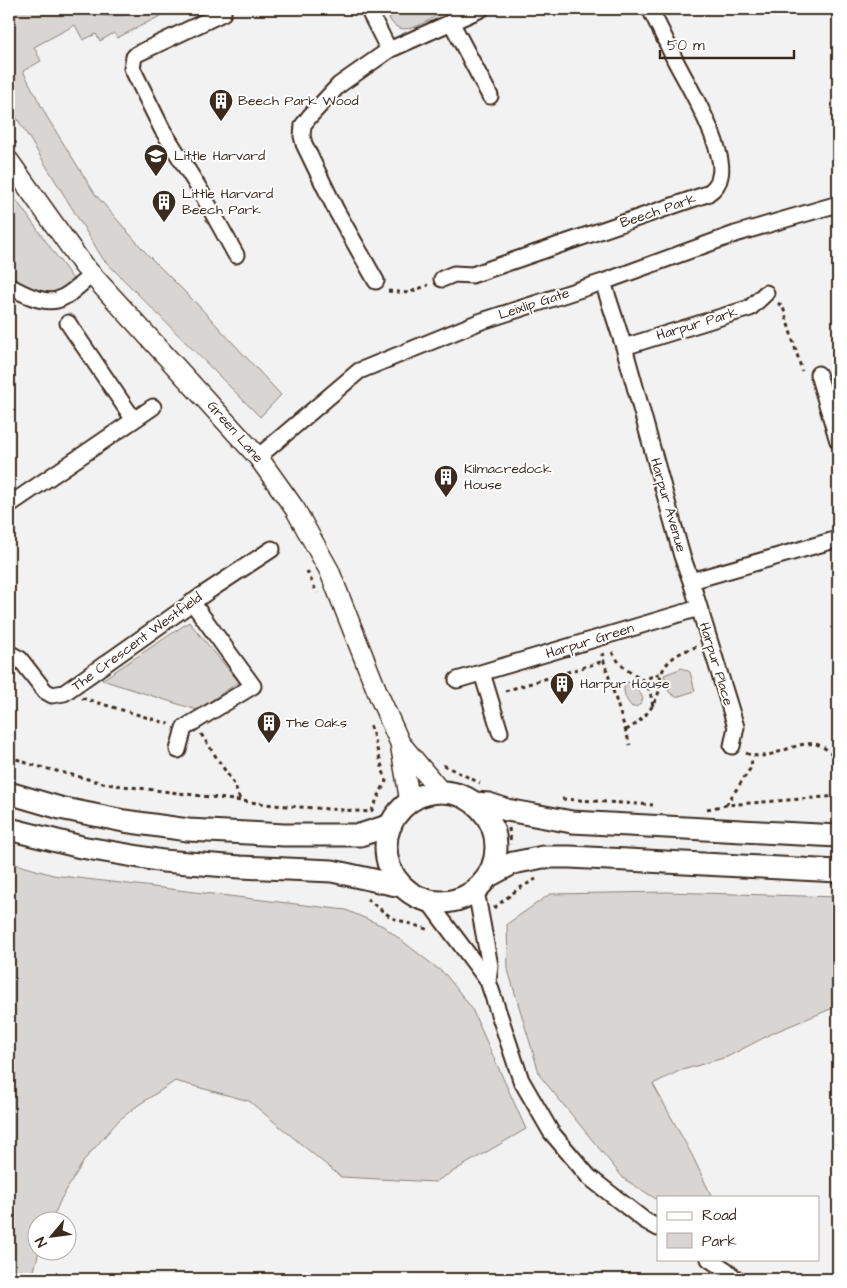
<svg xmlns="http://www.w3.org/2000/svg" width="847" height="1288" viewBox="0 0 847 1288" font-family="'Architects Daughter',sans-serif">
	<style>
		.green { fill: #d8d5d2; stroke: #8a8078 }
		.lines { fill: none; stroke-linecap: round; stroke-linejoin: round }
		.minor-casing { stroke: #3b2a1e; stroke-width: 19 }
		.tertiary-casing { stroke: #3b2a1e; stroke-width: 22 }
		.secondary-casing { stroke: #3b2a1e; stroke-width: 25 }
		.path { stroke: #3b2a1e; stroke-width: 3; stroke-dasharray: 4 4; stroke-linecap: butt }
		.minor { stroke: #fff; stroke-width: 15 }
		.tertiary { stroke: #fff; stroke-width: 19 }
		.secondary { stroke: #fff; stroke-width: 21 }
		.labels { text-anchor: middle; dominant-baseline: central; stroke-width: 4; stroke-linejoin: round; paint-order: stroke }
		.poi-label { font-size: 14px; fill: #3b2a1e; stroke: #fff; text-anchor: start }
		.street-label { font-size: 14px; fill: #3b2a1e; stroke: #fff }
	</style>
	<rect width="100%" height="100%" fill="#f3f2f2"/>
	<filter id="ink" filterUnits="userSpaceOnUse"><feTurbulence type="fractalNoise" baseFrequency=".02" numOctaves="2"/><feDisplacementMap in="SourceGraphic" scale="10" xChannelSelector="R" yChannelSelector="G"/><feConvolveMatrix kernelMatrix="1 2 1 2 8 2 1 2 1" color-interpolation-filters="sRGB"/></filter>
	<g filter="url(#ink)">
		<path class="green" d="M9,9C28,9 57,6 75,9C87,11 95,15 109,16C131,16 152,9 174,9L117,38L114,33L100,41L96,34L83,40L75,25L34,47L41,61L23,71L47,117L95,194L147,254L197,304L281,395L260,417L103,259L9,105Z
			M398,9H448C431,18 401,43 389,18L399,12Z
			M9,190L78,286L63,297L9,286Z
			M189,622L239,682L197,710L102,680Z
			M682,668L690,672L695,691L676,697L669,692L664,675Z
			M628,682L636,687L643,698C641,705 638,707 632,707C626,700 622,693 625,683Z
			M9,862L53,875L346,910L383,926L446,975L471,1007L526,1129L435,1182L341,1177L249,1101L175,1081L137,1106L119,1120L85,1159L61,1199L52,1220H38V1250L39,1251L32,1279H9Z
			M666,892L838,897V1006L775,1032L727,1057L679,1071L653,1084L692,1155L712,1197H658V1200L624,1179L540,1076L508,970L507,924L550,894Z"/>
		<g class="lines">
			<defs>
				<path id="minor" d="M368,9L389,50L481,9
					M223,13L137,54L134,57L132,68L162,129L200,190L236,255
					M451,22L490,96
					M442,279L454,274L472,275L707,194C713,190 719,184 720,176C727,150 688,85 675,60C667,43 659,26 650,9
					M376,281L336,210L304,144L302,136L303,125L310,116L339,85L389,50
					M603,282L624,347L682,556L691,581L838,539
					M9,286C22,293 42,304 57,300C70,296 81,283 92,275
					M68,323L134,420
					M624,347L750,308L766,293
					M818,374L838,441
					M258,457L359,371L479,322L603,282L735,234L838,204
					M9,505L153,407
					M691,581L736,727L732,746
					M9,653L20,659L45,691L52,695L64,693L207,592L272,549
					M482,673L500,732
					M457,680L699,608
					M178,750L184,728L253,686L192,602
					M476,891L490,966L488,981
					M428,901L488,981L521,1080L551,1132L589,1177L644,1220L658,1228
					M709,1259L726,1270L736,1279"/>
				<path id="tertiary" d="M9,161L83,265L258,457L295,509L329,570L379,696L400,743L410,802
					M401,744L442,793"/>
				<path id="secondary" d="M386 847a55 55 0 1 1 110 0a55 55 0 1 1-110 0Z
					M9,793L60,808L124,821L188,830L284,835H360L391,825
					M474,803L489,804L507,810L572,822L838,836
					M9,829L81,847L163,861L240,867L332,871L401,886
					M489,876L513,863L543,857H570L838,871"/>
			</defs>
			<use href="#minor" class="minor-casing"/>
			<use href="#tertiary" class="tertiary-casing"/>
			<use href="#secondary" class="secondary-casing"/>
			<path class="path" d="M9,134L16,144
				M388,291L408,293L428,285
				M778,303L783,307L802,371
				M307,571L317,593
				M612,652C620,666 629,672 643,680L661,673
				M605,654L602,655L630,745
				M643,680L650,691L653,706
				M505,691L604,661
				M82,698L169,724
				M626,730C642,722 655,707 660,688C661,683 659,677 662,672C668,658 682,651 696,647
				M201,734L234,784L240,800
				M746,753C768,764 792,741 815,744C823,745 831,754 838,758
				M9,756L29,764L107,784L273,805L371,812L386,781L370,724
				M443,765L480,783
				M562,799L653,805
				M726,805L750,769L753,757
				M707,809L726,805L838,796
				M509,828L511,844
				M367,899L392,918L430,930
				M494,908L518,889L536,879"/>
			<use href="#minor" class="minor"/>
			<use href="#tertiary" class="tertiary"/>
			<use href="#secondary" class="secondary"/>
		</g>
	</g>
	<defs>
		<symbol id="building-pin" viewBox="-11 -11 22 30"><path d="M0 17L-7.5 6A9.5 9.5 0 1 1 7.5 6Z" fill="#3b2a1e" stroke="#fff"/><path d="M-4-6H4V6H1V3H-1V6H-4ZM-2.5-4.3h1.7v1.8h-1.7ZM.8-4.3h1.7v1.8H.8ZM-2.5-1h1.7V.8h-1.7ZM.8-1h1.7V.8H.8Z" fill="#fff"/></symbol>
		<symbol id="school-pin" viewBox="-11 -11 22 30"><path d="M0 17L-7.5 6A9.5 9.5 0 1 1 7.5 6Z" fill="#3b2a1e" stroke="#fff"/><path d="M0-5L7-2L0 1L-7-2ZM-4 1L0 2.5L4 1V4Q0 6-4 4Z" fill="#fff"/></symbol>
	</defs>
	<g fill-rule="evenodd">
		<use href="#building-pin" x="207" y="87" width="28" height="38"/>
		<use href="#school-pin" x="142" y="142" width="28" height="38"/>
		<use href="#building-pin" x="150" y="188" width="28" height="38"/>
		<use href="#building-pin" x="432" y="463" width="28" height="38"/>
		<use href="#building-pin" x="548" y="670" width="28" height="38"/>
		<use href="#building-pin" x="255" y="709" width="28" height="38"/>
	</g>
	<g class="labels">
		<g class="poi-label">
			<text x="238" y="101">Beech Park Wood</text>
			<text x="174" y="156">Little Harvard</text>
			<text x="182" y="194">Little Harvard<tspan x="182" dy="16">Beech Park</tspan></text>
			<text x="464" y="469">Kilmacredock<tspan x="464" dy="16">House</tspan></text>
			<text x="580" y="684">Harpur House</text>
			<text x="286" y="723">The Oaks</text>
		</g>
		<g class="street-label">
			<text transform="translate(658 211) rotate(-19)">Beech Park</text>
			<text transform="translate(534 304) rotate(-18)">Leixlip Gate</text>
			<text transform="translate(697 324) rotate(-17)">Harpur Park</text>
			<text transform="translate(235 432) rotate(49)">Green Lane</text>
			<text transform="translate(668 505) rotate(74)">Harpur Avenue</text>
			<text transform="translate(590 641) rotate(-17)">Harpur Green</text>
			<text transform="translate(137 642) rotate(-36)">The Crescent Westfield</text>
			<text transform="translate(716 664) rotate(73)">Harpur Place</text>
		</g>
	</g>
	<rect width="847" height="1288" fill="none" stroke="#fff" stroke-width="30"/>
	<rect x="15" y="15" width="817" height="1258" fill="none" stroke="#3b2a1e" stroke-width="2" filter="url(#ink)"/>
	<rect x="657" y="1196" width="162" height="65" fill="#ffffff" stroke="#b1aaa5"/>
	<rect x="667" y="1212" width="25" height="8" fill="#ffffff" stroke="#b1aaa5"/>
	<text x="702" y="1220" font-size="15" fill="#3b2a1e">Road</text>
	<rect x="667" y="1233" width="25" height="15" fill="#d8d5d2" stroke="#b1aaa5"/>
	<text x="702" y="1246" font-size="15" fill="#3b2a1e">Park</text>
	<g transform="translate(52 1236) rotate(241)"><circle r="24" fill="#ffffff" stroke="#b1aaa5"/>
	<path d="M0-4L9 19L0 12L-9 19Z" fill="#3b2a1e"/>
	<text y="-8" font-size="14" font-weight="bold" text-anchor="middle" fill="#3b2a1e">N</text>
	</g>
	<path d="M660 50v8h134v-8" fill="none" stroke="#3b2a1e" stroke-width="2.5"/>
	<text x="667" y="50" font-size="15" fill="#3b2a1e" stroke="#ffffff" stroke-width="4" paint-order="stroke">50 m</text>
</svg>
